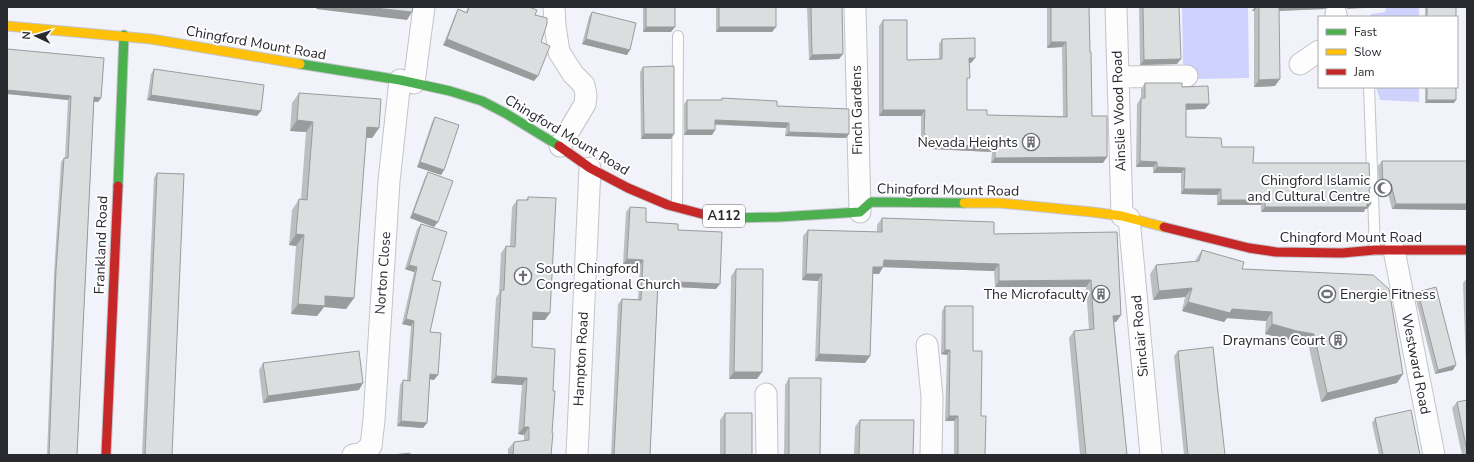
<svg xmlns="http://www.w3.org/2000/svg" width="1474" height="462" viewBox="0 0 1474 462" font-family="'Nunito Sans',sans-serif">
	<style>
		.green { fill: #cfd2fd }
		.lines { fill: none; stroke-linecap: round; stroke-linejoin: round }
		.lane-casing { stroke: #c3c4ca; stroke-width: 12 }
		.street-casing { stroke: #c3c4ca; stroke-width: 23 }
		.fast-casing { stroke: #c3c4ca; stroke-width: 11 }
		.slow-casing { stroke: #c3c4ca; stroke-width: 11 }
		.jam-casing { stroke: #c3c4ca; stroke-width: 11 }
		.lane { stroke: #fdfdfe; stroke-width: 10 }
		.street { stroke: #fdfdfe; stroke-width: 21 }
		.fast { stroke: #4caf50; stroke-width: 9 }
		.slow { stroke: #ffc107; stroke-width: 9 }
		.jam { stroke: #c62828; stroke-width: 9 }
		.wall { fill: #bbbfc0 }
		.shaded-wall { fill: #999b9c }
		.building { fill: #dadedf; stroke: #999b9c }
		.labels { text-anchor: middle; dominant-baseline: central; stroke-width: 4; stroke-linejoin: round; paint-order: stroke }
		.shield { fill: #fff; stroke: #696a6e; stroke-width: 1 }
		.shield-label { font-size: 13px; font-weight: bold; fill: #292a30 }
		.street-label { font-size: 14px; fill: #292a30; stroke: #fff }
		.poi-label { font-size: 14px; fill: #292a30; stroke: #fff; text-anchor: end }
	</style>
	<rect width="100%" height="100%" fill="#f2f3fa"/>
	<path class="green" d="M1182,7H1249L1248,8L1249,78L1194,79L1195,69L1183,67Z
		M1386,7H1419V17H1371V14L1385,12Z
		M1376,87H1419V102L1380,100Z"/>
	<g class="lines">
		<defs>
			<path id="lane" d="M1369,87L1375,250
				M677,207L678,36"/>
			<path id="street" d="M554,7L555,26L559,52L573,74L584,85L586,95L585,104L560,146
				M855,7L860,212
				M1116,7L1122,216
				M1336,14V17
				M1300,64L1319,51
				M1119,77L1187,76
				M414,83L424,7
				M1129,218L1151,455
				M1394,250L1434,455
				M927,345L932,397L931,455
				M766,394L767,455
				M353,455L361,454L371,446L374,420L389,181L400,80
				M577,455L590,168"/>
			<path id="fast" d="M300,64L400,80L450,91L482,101L505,113L559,146
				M118,186L124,35
				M732,218L779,217L860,212L871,202L964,203"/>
			<path id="slow" d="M7,26L151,39L300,64
				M964,203H1000L1092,212L1122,216L1164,227"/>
			<path id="jam" d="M559,146L590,168L628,188L668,205L702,214L732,218
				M1164,227L1249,248L1276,252L1342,253L1375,250H1467
				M106,455L118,186"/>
		</defs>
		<use href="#lane" class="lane-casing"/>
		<use href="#street" class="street-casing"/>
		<use href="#fast" class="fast-casing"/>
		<use href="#slow" class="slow-casing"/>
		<use href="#jam" class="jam-casing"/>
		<use href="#lane" class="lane"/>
		<use href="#street" class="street"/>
		<use href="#fast" class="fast"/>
		<use href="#slow" class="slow"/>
		<use href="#jam" class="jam"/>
	</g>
	<path class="wall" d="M468,7H529L535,15L541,42L534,81L443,45L455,15L458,9L466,12Z
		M643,7H675L671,32H643Z
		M716,7H776L772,32H716Z
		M807,7H842L843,54L839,59L809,60Z
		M1047,7H1089L1090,52L1092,116L1103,163H991L992,152L931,149L921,138V116H879V26L883,20L907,60L939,59V44L942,39L975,58L971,63H969L967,82V110L987,115L1063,116L1062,47L1047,48Z
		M1139,7H1179L1177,64L1140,65Z
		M1255,7H1327L1325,9L1279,11L1275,86L1254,87V11H1252Z
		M1425,7H1456V17H1425Z
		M592,12L627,55L582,44L589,17Z
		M7,49L101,98L98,102H94L77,455H47L54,274L61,162L64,158H65L68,100L7,94Z
		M643,67L671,139H641L640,72Z
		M154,69L257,116L147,100L151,74Z
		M1145,83L1182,87L1205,109H1186V137L1222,147L1253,163L1369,191L1367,209H1365L1364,212H1261V205H1217V195L1181,194V173H1153V167H1136L1137,104L1141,98V89Z
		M1425,87H1456L1454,103H1425Z
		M299,93L379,128L372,138H366L354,298L346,309L324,307L317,316L291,314L296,246L289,245L292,210L299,199H301L306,132L290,131L292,103Z
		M722,98L777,106L846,138L785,136L786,128L715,125V130L712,135H684V104L687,100H721Z
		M435,117L444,170L441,175L417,167L432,122Z
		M1382,161H1467V210L1392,209L1387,190L1379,192L1378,166Z
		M428,172L434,227L410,218L425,177Z
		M157,173L172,455H142L154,178Z
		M528,197L545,320H533L532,347L553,391L551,455H508V449L514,442L524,441V435L518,434L522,385L491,383L496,298L499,293L501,253L506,246H510L512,207L517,200H526Z
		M630,207L646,222L678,230L716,289L658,286L650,455H611L618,304L622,299H638L640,265L623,264L626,212Z
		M882,218L994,234L1117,232L1121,315L1116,322H1114L1127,455H1080L1069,338L1074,331L1089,330L1086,287H995L994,271L883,267L879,274H873L870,356L865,363L815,361L818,281L802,280L803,236L808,230L877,232V225Z
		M421,224L432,280L430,332L434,380L430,379L427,423L423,428L397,426L400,385L403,380H407L411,326L402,324L414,272L405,269L417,229Z
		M1202,250L1242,269L1397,383L1321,402L1308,343L1290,340L1265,334L1266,321L1227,318L1224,322L1182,311L1185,297L1153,300L1150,274L1156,265L1195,262L1196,259Z
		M736,269L757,379H729L731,276Z
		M1467,278V366H1466L1463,283Z
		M1418,292L1453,370L1435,374L1415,296Z
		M945,306L973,351L985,455H954V421H945L947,355L941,354L942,311Z
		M1178,351L1225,455H1184L1174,356Z
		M263,363L359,390L263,403L259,370Z
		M789,378L820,455H784L785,385Z
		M1467,400V455H1462L1452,408L1457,402Z
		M725,413L752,455H720V420Z
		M1375,418L1420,455H1379L1372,423Z
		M860,420L913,455H854L855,427Z"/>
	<path class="shaded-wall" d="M318,7H366L412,12L407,20L316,9Z
		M1255,7H1257L1254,11H1252Z
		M1276,7H1327L1325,9L1274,11Z
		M1348,7H1380L1347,9Z
		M646,27H675L671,32H643Z
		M719,27H776L772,32H716Z
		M447,39L538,76L534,81L443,45Z
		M586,39L630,50L627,55L582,44Z
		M1051,42H1066L1062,47L1047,48Z
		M843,54L839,59L809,60L812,55Z
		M969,58H975L971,63H966Z
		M1181,59L1177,64L1140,65L1144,60Z
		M1280,79L1275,86L1254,87L1259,80Z
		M7,90L71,96L68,100L7,94Z
		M151,95L261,111L257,116L147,100Z
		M94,97L101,98L98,102L91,101Z
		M1427,100H1456L1454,103H1425Z
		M1186,104H1209L1205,109L1183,110Z
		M883,110H925L921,116H879Z
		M297,120L313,122L306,132L290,131Z
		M715,120L789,123L786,128L712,124Z
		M367,127L379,128L372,138H360Z
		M687,130H715L712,135H684Z
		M789,132L849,134L846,138L785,136Z
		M644,134H674L671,139H641Z
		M935,144L995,147L992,152L931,149Z
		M1107,157L1103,163H991L995,158Z
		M1140,161L1157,162L1153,167H1136Z
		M420,162L444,170L441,175L417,167Z
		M1157,167L1185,168L1181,173H1153Z
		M1391,184L1387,190L1379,192L1383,186Z
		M1184,189H1221L1217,195L1181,194Z
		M1221,200H1265L1261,205H1217Z
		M1371,204L1367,209H1365L1364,212H1261L1265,207Z
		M1396,204H1467V210L1392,209Z
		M413,213L438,222L434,227L410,218Z
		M296,234L304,235L296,246L289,245Z
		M627,259L643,260L640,265L623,264Z
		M884,260L999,264L994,271L879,267Z
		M409,265L417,267L414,272L405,269Z
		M873,267H883L879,274L868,273Z
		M806,274H822L818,281L802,280Z
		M1091,280L1086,287H995L999,281Z
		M658,281L720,284L716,289L655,286Z
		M1192,288L1185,297L1153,300L1159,291Z
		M325,296L354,298L346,309L324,307L317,316L291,314L298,304Z
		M1188,302L1232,309L1272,312L1266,321L1227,318L1224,322L1182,311Z
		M533,312L550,313L545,320H528Z
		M1121,315L1116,322H1109L1113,316Z
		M406,319L414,321L411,326L402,324Z
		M1272,324L1314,334L1308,343L1290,340L1265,334Z
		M945,350H950L947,355L941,354Z
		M819,354L870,356L865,363L815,361Z
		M1456,365L1453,370L1435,374L1438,370Z
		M734,372H762L757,379H729Z
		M430,374L438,375L434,380L427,379Z
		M1403,374L1397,383L1321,402L1327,393Z
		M496,376L527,378L522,385L491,383Z
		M363,383L359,390L263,403L268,396Z
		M949,416H958L954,421H945Z
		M401,421L427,423L423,428L397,426Z
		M524,427H529L524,435L518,434Z"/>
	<path class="building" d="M366,7H413L412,12Z
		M469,7H529L537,10L535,15L547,18V24L541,42L550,46L538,76L447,39L458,9L467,13Z
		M646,7H675V27H646Z
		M719,7H776V27H719Z
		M811,7H842L843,54L812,55Z
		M1051,7H1089L1090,52H1091L1092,116H1107V157L995,158V147L935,144L924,133L925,110H883V20H907V60L942,59V39L975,38V58H969L970,78H967V110H987V115L1067,117L1066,42H1051Z
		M1143,7H1179L1181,59L1144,60Z
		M1259,7H1279L1280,79L1259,80Z
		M1427,7H1456V17H1427Z
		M592,12L636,23L630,50L586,39Z
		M7,49L104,58L101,98L94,97L77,455H49L56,270L64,158H68L71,96L7,90Z
		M674,66V134H644L643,67Z
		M154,69L264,85L261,111L151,95Z
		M1145,83H1182V87L1208,86L1209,104H1186V137L1221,138L1222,147H1254L1253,163H1369L1370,189H1369L1371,204H1367V207H1265V200H1221V189H1184L1185,168L1157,167V162L1140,161L1141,98H1145Z
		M1427,87H1456V100H1427Z
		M299,93L381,99L379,128L367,127L354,298L325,296V306L298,304L304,235L296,234L299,199L307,200L313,122L297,120Z
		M722,98L777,101V106L849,109V134L789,132V123L715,120V130H687V100H722Z
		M435,117L459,125L444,170L420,162Z
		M1382,161H1467V204H1396L1391,184L1383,186Z
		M428,172L453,181L438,222L413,213Z
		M157,173L184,174L172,455H145Z
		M528,197L556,198L550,313L533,312L532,347L555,349L553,391H555L552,433H553L551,455H513L514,442L529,440V427H524L527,378L496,376L501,290H504L506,246L515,247L517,200H528Z
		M630,207L646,208V222L678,224V230L722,232L720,284L658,281L650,455H614L622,299L641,300L643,260L627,259Z
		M882,218L994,222V234L1117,232L1121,315L1113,316L1127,455H1086L1074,331L1094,329L1091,280L999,281V264L884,260L883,267H873L870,356L819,354L822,274H806L808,230L882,232Z
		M421,224L447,232L432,280L441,282L430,332L441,333L438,375L430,374L427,423L401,421L403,380L410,381L414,321L406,319L417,267L409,265Z
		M1202,250L1244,262L1242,269L1373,275L1389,289L1403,374L1327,393L1314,334L1297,331L1272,324V312L1232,309L1230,313L1188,302L1192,288L1159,291L1156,265L1199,261Z
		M736,269H763L762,372H734Z
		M1436,287L1456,365L1438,370L1418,292Z
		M945,306H973V351H982L981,416H986L985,455H958V416H949L950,350H945Z
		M1213,347L1225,455H1188L1178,351Z
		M359,351L363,383L268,396L263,363Z
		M789,378H821L820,455H789Z
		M1467,400V451L1457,402Z
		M1411,410L1420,455H1383L1375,418Z
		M725,413H752V455H725Z
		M860,420H914L913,455H859Z
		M410,453V455H393Z"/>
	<defs>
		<symbol id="building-ring" viewBox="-11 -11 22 22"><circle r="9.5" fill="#fff" stroke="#6f7077" stroke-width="1.5"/><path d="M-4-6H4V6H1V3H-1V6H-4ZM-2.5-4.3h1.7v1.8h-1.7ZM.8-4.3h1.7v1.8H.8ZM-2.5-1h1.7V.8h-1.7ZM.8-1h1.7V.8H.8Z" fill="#6f7077"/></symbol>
		<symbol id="mosque-ring" viewBox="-11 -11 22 22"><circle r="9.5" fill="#fff" stroke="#6f7077" stroke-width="1.5"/><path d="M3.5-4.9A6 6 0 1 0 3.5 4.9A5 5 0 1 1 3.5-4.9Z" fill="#6f7077"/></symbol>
		<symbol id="church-ring" viewBox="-11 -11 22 22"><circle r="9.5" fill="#fff" stroke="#6f7077" stroke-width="1.5"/><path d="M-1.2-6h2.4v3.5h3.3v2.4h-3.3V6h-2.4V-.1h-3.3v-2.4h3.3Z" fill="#6f7077"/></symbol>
		<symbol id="stadium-ring" viewBox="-11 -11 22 22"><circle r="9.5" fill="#fff" stroke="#6f7077" stroke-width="1.5"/><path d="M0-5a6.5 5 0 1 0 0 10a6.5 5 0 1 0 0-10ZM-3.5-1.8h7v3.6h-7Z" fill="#6f7077"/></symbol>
	</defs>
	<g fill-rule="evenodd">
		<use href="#building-ring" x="1021" y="132" width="20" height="20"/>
		<use href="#mosque-ring" x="1373" y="178" width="20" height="20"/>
		<use href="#church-ring" x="513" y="266" width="20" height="20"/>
		<use href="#building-ring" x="1091" y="284" width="20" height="20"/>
		<use href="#stadium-ring" x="1317" y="284" width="20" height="20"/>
		<use href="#building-ring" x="1328" y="330" width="20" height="20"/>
	</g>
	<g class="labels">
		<rect class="shield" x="703" y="205" width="42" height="22" rx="3"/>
		<g class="shield-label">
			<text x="724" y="216">A112</text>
		</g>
		<g class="street-label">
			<text transform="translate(256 43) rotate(10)">Chingford Mount Road</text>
			<text transform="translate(857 110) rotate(-91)">Finch Gardens</text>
			<text transform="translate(1119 111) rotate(-92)">Ainslie Wood Road</text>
			<text transform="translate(567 135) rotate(31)">Chingford Mount Road</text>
			<text transform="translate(948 190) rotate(1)">Chingford Mount Road</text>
			<text x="1351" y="237">Chingford Mount Road</text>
			<text transform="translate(101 245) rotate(-88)">Frankland Road</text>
			<text transform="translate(383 273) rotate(-86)">Norton Close</text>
			<text transform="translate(1140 336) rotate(-95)">Sinclair Road</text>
			<text transform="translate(581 359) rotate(-87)">Hampton Road</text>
			<text transform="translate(1416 364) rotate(79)">Westward Road</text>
		</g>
		<g class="poi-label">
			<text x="1018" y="142">Nevada Heights</text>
			<text x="1370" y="180">Chingford Islamic<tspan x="1370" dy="16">and Cultural Centre</tspan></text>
			<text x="536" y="268" text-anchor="start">South Chingford<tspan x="536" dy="16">Congregational Church</tspan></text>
			<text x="1088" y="294">The Microfaculty</text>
			<text x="1340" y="294" text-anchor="start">Energie Fitness</text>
			<text x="1325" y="340">Draymans Court</text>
		</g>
	</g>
	<rect width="1474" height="462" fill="none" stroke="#292a30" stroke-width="16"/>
	<rect x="1318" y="16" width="140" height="72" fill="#ffffff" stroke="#a9aaac"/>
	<rect x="1326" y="29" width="20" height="6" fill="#4caf50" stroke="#a9aaac"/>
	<text x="1354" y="36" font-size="12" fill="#292a30">Fast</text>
	<rect x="1326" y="49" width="20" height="6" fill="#ffc107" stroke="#a9aaac"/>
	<text x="1354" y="56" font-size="12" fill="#292a30">Slow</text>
	<rect x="1326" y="69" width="20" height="6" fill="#c62828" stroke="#a9aaac"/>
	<text x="1354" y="76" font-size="12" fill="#292a30">Jam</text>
	<g transform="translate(36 36) rotate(274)" stroke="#ffffff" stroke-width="3" paint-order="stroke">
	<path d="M0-3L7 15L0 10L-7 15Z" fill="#292a30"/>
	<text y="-6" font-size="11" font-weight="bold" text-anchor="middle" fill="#292a30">N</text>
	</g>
</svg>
